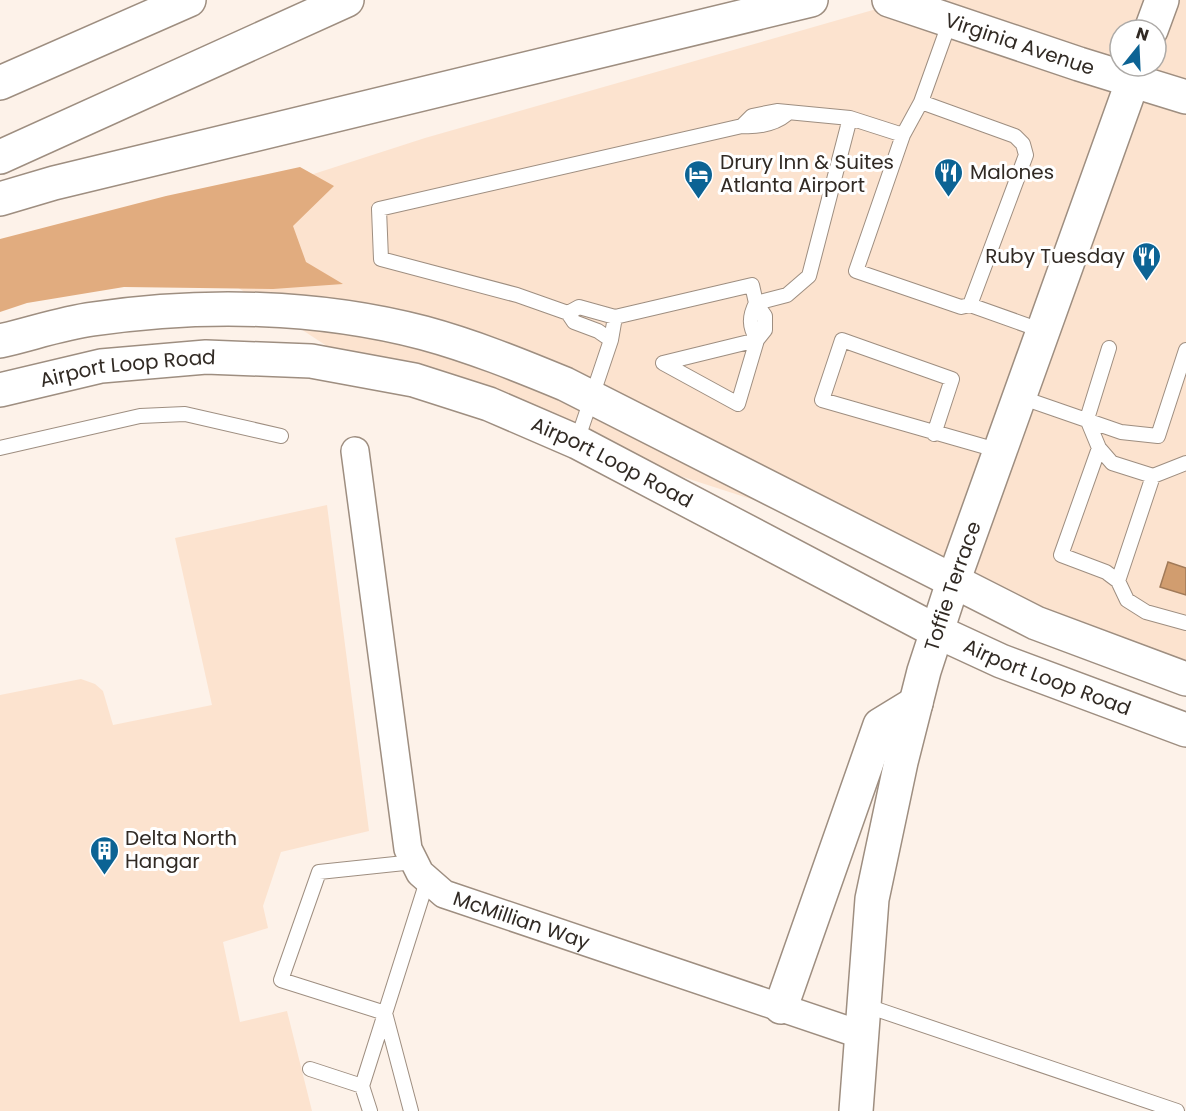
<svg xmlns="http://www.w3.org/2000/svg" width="1186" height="1111" viewBox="0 0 1186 1111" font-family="Poppins,sans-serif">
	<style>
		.built { fill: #fce3cf; fill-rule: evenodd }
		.forest { fill: #e1ac7f }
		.water { fill: #d19d6f; stroke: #a17a58; stroke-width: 1.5 }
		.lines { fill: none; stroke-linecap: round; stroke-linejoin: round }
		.lane-casing { stroke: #9e8e80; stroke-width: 16 }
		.street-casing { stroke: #9e8e80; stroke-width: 30 }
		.secondary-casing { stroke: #9e8e80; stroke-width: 36 }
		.highway-casing { stroke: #9e8e80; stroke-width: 36 }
		.lane { stroke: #fff; stroke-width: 14 }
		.street { stroke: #fff; stroke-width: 27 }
		.secondary { stroke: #fff; stroke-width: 33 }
		.highway { stroke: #fff; stroke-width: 33 }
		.labels { text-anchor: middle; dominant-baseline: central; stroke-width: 6; stroke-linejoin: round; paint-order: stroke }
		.street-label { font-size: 20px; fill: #312a24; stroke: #fff }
		.poi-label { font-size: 20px; fill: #312a24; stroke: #fff; text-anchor: start }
	</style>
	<rect width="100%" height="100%" fill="#fdf2e9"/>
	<path class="built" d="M908,0H1186V696L779,508L374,377L147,228L425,138ZM1120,30H1156V66H1120Z
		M327,505L369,831L281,852L263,906L268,928L223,942L240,1022L287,1011L312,1111H0V695L81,679L95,684L103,691L113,725L212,705L175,538Z"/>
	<path class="forest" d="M300,167L334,186L293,226L306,262L343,284L273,289L124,287L27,303L0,312V239L166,196Z"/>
	<path class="water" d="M1168,562L1186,568V595L1160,587Z"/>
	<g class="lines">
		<defs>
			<path id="lane" d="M950,21L921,102L903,135L856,271L961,307L970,305L1043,331
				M921,102L1015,136L1023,144L1026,155L970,305
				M742,126L752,116L777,111L850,118L903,135
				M568,313L579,307L615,317L752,285L756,303L765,316V330L757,340L738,404L663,363
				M611,340L598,331L574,322L568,313L517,295L381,259L379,209L742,126C759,127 774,125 787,114
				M757,340C749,326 749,317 756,303L787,295L809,276L850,118
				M1109,348L1087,419L1099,448L1112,463L1153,476L1186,463
				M663,363L757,340
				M1020,397L1121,432L1158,436L1186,350
				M934,434L952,379L842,340L822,400L1000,451
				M577,441L611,340L615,317
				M0,448L140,416L185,414L281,436
				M1099,448L1061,555L1106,572L1118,581L1127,600L1146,612L1186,623
				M1118,581L1153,476
				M864,1005L1177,1111
				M385,1013L281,980L319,872L414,862
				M385,1013L411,1111
				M310,1069L362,1086L427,881
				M362,1086L370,1111"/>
			<g id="street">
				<path id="s1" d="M355,451L408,849L420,873L444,894L862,1035"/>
			</g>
			<g id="secondary">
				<path id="s2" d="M889,0L1079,64L1186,97"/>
				<path d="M1151,30L1162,0"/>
				<path d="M0,341C31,334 62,323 93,319C202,303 317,305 424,333C472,346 519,365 565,384L1036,623L1186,679"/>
				<path id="s3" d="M0,390L101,366L206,357L311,361L414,380L489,404L577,442L936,631L1001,661L1186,730"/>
				<path d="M781,1007L880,725L916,703"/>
				<path id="s4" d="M856,1111L872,899L901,762L924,671L953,582L1138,66"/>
			</g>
			<path id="highway" d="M0,83L189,0
				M0,157L347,0
				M0,199L54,183L811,0"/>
		</defs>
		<use href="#lane" class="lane-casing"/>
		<use href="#street" class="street-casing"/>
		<use href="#secondary" class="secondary-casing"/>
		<use href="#highway" class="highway-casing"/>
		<use href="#lane" class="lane"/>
		<use href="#street" class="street"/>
		<use href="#secondary" class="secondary"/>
		<use href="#highway" class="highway"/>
	</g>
	<defs>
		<symbol id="restaurant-pin" viewBox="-11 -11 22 30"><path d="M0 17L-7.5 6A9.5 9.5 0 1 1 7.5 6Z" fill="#0c6394" stroke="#fff"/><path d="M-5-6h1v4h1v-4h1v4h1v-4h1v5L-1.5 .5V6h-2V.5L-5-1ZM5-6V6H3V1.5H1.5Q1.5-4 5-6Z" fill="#fff"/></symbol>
		<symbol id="hotel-pin" viewBox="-11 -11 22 30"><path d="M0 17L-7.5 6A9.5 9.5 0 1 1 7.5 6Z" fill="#0c6394" stroke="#fff"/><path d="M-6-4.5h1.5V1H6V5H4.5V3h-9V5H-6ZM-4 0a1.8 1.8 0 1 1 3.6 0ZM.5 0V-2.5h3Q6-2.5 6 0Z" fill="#fff"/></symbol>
		<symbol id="building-pin" viewBox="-11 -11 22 30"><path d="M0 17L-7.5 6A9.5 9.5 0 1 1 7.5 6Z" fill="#0c6394" stroke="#fff"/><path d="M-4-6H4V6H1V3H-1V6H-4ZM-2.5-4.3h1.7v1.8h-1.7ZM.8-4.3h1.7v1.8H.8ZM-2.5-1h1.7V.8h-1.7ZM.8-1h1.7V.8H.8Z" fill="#fff"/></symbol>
	</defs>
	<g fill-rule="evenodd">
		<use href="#restaurant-pin" x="932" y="156" width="33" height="45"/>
		<use href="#hotel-pin" x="682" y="158" width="33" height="45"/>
		<use href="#restaurant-pin" x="1130" y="240" width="33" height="45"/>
		<use href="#building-pin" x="88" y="834" width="33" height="45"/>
	</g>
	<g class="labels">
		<g class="street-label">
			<text stroke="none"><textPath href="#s2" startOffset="138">Virginia Avenue</textPath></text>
			<text stroke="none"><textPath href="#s3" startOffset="130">Airport Loop Road</textPath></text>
			<text stroke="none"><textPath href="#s3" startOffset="634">Airport Loop Road</textPath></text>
			<text stroke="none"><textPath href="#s4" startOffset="536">Toffie Terrace</textPath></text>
			<text stroke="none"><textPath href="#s3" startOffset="1120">Airport Loop Road</textPath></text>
			<text stroke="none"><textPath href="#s1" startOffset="542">McMillian Way</textPath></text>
		</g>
		<g class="poi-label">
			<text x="720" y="162">Drury Inn &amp; Suites<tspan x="720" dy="23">Atlanta Airport</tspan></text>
			<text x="970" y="172">Malones</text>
			<text x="1125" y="256" text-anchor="end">Ruby Tuesday</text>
			<text x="125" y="838">Delta North<tspan x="125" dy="23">Hangar</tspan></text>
		</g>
	</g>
	<g transform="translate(1138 48) rotate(18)"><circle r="28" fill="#ffffff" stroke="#adaaa7" stroke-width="1.5"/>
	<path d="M0-4.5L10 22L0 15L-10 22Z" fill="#0c6394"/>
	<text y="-9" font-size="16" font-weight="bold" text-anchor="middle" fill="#312a24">N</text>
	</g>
</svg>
